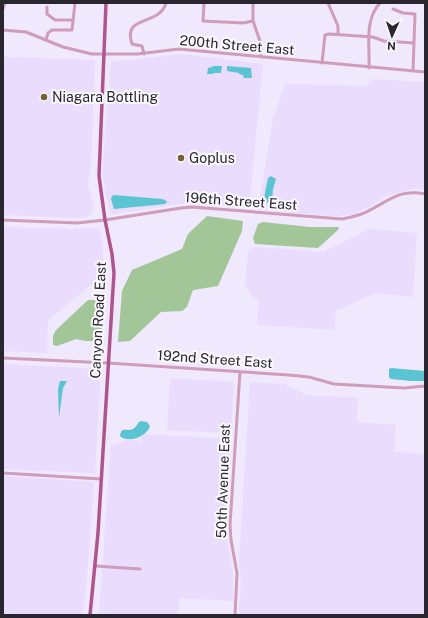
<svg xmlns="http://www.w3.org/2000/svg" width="428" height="618" viewBox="0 0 428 618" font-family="'Public Sans',sans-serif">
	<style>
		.built { fill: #e9dcfc }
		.green { fill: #a2c697 }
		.water { fill: #5bc4d2 }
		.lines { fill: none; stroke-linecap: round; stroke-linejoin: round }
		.minor { stroke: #cf9cb9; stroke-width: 3 }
		.major { stroke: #af558d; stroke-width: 3.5 }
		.poi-dot { fill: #776131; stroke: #fbf9fe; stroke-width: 1.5 }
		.labels { text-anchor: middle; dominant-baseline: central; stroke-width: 4; stroke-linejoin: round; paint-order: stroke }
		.street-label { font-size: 14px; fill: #2a2630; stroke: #fbf9fe }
		.poi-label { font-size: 14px; fill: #2a2630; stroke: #fbf9fe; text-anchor: start }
	</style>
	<rect width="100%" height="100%" fill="#f0e8fd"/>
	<path class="built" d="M181,54L263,64L249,208L192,202L115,214H110L102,175L111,62Z
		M3,55L6,57L95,60L91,165L88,184L93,204L92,214L84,218L3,215Z
		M372,79L425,82V190L412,189L384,197L371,206L355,214L337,216L258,210L273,119L285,84L366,86Z
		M3,227L74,229L96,228L101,231L105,285L92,284L48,320L47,353L3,351Z
		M369,229L417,233L413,297L375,293L336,311L334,330L257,325L259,298H254L245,285L248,251L254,247L323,252Z
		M3,364L101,369L95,473L3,469Z
		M170,378L234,382L231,433L167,430Z
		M250,382L285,384L307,395L358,398L357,422L396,425L394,452L425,454V615H241L239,614L241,580L239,563Z
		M142,434L231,439L226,536L233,572V601L179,598L178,615H99L111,445L127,440L142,441Z
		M3,476L94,482L87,578L82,615H3Z"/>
	<path class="green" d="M207,216L243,221L242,231L218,286L193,290L187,307L182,311L161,312L130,341L118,342L122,291L132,270L182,249L188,234Z
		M263,222L310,227H339L338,230L318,248L255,244L253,238L258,224Z
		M88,300H96L103,302L101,341H85L76,339L57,346L53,345V336L56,330Z"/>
	<path class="water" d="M213,66H222L221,73H214L213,74H207L208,68L212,67Z
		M227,66L251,68L252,78H244L243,75L239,74V73L227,71Z
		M271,176L276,179L273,189L272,201L268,203L266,202L264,198L268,178Z
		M114,195L162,199L165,200L167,202L165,204L114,209L111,199L112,196Z
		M391,368L425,371V381H411L391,379L389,377V369Z
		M60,381H67L63,388L59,418L58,389Z
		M140,421L147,422L150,426C148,436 128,444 120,436C121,426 127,432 133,429C136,427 138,423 140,421Z"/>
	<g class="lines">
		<path class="minor" d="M204,3L203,21L243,23L253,21
			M253,3V21L261,44V57
			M328,3L338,26V33
			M47,7V14L55,20H73
			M3,9L5,3
			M393,9L403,13L415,14L413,71
			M3,30L26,32L63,47L92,54H137L179,49L425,72
			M46,40L48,33L52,30H72L75,3
			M144,54L142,46L132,44C122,14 159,27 166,3
			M322,63L325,35L329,34L373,37L384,41L414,43
			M369,68C370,46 364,20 380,3
			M3,220L77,223L105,220L181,208L192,207L342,219C353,217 363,215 372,209C391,199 401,189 425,194
			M3,358L108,363L289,375L309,377L334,384L404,388L425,386
			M3,473L101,479
			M96,566L140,569
			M235,615L237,573L231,540L230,525L240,372"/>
		<path class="major" d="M90,615L98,533L114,273L112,254L105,220L99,176L106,3"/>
	</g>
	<g class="poi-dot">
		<circle cx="44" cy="97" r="4"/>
		<circle cx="181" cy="158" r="4"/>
	</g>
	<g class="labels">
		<g class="street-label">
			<text transform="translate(237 45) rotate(5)">200th Street East</text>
			<text transform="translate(241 201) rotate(4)">196th Street East</text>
			<text transform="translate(98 320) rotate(-87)">Canyon Road East</text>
			<text transform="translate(215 359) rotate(4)">192nd Street East</text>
			<text transform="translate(223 481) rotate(-88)">50th Avenue East</text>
		</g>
		<g class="poi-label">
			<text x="52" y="97">Niagara Bottling</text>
			<text x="189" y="158">Goplus</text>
		</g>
	</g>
	<rect width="428" height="618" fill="none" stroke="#2a2630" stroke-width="8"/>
	<g transform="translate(392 36) rotate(183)" stroke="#fbf9fe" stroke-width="3" paint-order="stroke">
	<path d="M0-3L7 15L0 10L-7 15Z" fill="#2a2630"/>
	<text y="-6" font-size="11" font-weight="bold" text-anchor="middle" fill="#2a2630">N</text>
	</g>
</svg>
